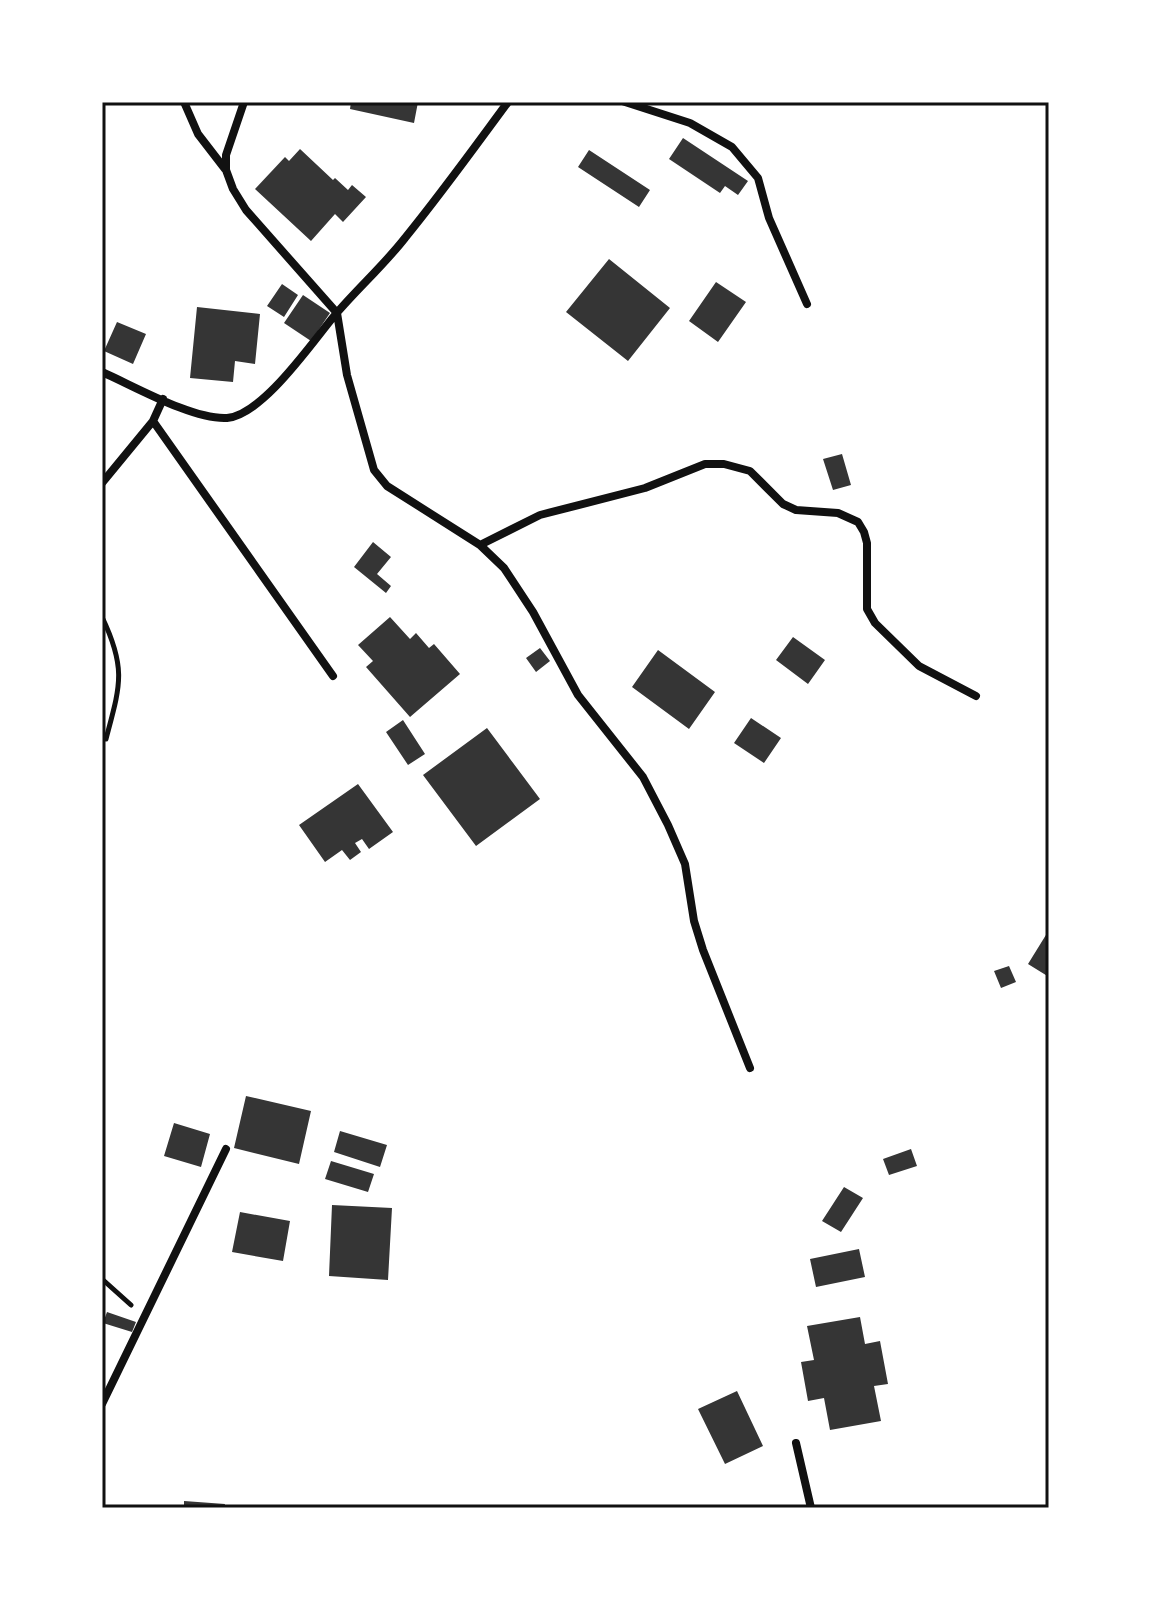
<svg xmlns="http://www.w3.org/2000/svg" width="1151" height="1610" viewBox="0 0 1151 1610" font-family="Rubik,sans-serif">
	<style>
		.building { fill: #353535 }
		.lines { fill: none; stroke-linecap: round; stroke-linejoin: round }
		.path { stroke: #111; stroke-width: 5 }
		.minor { stroke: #111; stroke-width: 8 }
		.neatline { fill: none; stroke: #111; stroke-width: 3 }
	</style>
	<rect width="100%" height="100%" fill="#fff"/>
	<path class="building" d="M351,102H418L414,123L350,109Z
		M683,138L748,181L738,195L725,186L720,193L669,159Z
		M300,149L333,180L335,178L348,190L352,185L366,197L343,222L335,214L311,241L255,189L285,157L289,161Z
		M589,150L650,190L639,207L578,167Z
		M609,259L670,308L628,361L566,312Z
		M716,282L746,302L718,342L689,321Z
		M282,284L298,295L284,317L267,306Z
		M303,295L330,313L311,341L284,323Z
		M197,307L260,314L255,364L235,361L233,382L190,378Z
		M117,322L146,334L133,364L104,351Z
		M842,454L851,485L833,490L823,459Z
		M373,542L391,557L377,574L391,586L386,593L354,567Z
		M390,617L410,639L416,633L429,648L434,644L460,674L410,717L366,667L373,661L358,645Z
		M793,637L825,660L808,684L776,660Z
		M540,648L550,661L536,672L526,658Z
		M658,650L715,692L689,729L632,687Z
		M751,718L781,738L764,763L734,743Z
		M403,720L425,754L408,765L386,732Z
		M487,728L540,799L476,846L423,775Z
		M358,784L393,832L369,849L362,839L355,843L361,852L350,860L342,850L325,862L299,825Z
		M1049,930V977L1028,964Z
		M1009,966L1016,982L1001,988L994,971Z
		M246,1096L311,1111L299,1164L234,1148Z
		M174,1123L210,1134L201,1167L164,1156Z
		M340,1131L387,1145L380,1167L334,1152Z
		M911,1149L917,1166L889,1175L883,1159Z
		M331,1161L374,1174L368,1192L325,1179Z
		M844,1187L863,1198L841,1232L822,1221Z
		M332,1205L392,1208L388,1280L329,1276Z
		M240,1212L290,1221L283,1261L232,1252Z
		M859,1249L865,1277L816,1287L810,1259Z
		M107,1312L136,1322L132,1332L103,1323Z
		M860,1317L865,1344L880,1341L888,1384L874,1386L881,1421L830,1430L824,1398L808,1401L801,1362L814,1360L807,1326Z
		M737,1391L763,1446L725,1464L698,1409Z
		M184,1501L225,1504L224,1508H184Z"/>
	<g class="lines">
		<path class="path" d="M102,617C127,669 120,686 106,739
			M102,1279L131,1305"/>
		<path class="minor" d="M184,102L198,134L225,169
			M244,102L226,155V170L233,189L246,210L337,313L347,375L374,470L387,486L480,545L504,568L533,612L578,695L643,777L668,825L685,864L694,921L703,950L750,1068
			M625,102L690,123L732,147L758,178L769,218L807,304
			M102,372C134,386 193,420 227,418C263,415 313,341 335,315C358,288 384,265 405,238C441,194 474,148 508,102
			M153,421L333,676
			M102,483L153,421L163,399
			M480,545L540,515L645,488L705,464H724L750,471L783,504L796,510L838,513L858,522L864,532L867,543V609L875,623L919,666L976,696
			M102,1404L226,1149
			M796,1443L811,1508"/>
	</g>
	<rect width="1151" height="1610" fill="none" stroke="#ffffff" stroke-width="208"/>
	<rect x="104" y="104" width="943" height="1402" class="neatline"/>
</svg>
